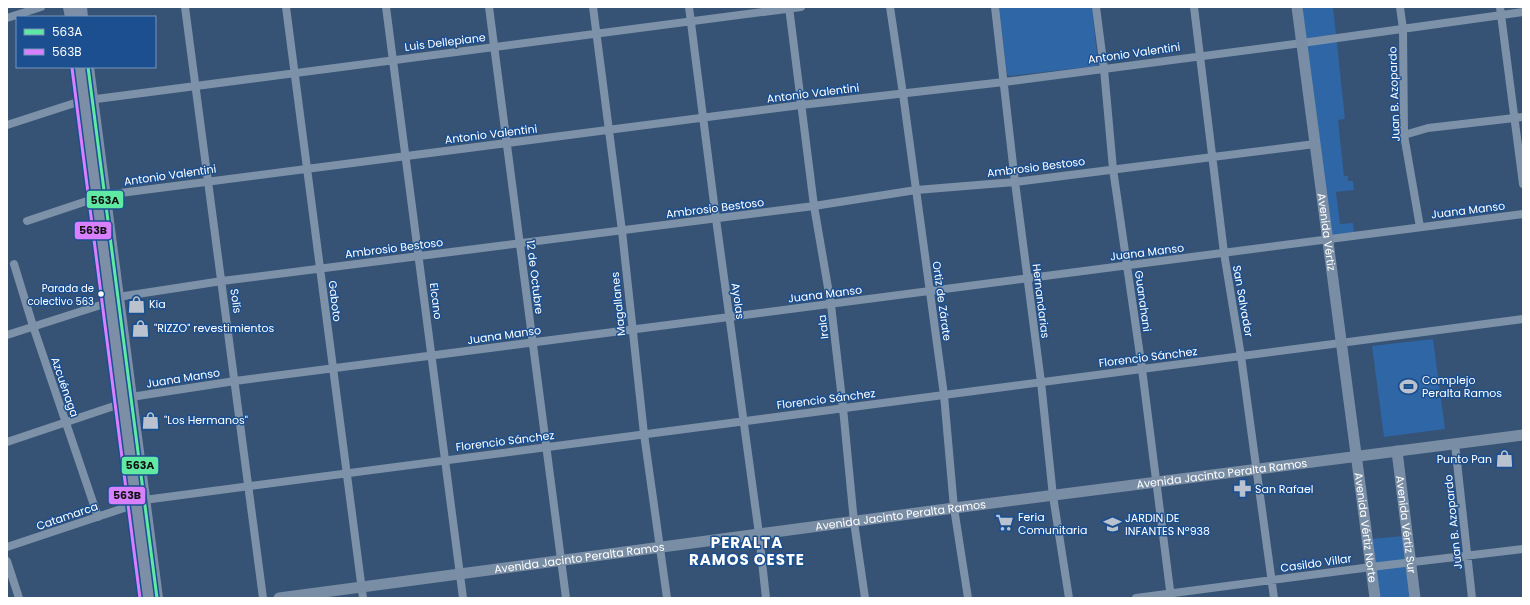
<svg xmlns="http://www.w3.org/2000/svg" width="1530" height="605" viewBox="0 0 1530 605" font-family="Poppins,sans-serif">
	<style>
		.green { fill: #2f66a5 }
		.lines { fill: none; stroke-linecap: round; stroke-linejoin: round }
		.street { stroke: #7d92a8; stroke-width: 8 }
		.secondary { stroke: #798da4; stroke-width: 11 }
		.primary { stroke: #7d8ea7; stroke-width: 12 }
		.bus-1-casing { stroke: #1b4f8f; stroke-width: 6 }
		.bus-2-casing { stroke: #1b4f8f; stroke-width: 6 }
		.bus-1 { stroke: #60e9a3; stroke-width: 3 }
		.bus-2 { stroke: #d880ff; stroke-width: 3 }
		.bus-dot { fill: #fff; stroke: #1b4f8f; stroke-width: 1.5 }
		.labels { text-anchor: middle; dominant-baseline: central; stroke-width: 3; stroke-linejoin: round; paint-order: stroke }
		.bus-label { font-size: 10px; fill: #fff; stroke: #1b4f8f; text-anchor: end }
		.street-label { font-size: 11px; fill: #fff; stroke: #1b4f8f }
		.poi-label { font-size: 11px; fill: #fff; stroke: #1b4f8f; text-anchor: start }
		.district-label { font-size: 15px; font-weight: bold; letter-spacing: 1px; fill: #fff; stroke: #1b4f8f }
		.line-badge { stroke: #1b4f8f; stroke-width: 1.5 }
		.pale-badge-label { font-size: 11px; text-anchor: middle; font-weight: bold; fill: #111 }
	</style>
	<rect width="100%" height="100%" fill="#365274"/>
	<path class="green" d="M999,7H1092L1098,65L1096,66L1009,76L1007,74Z
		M1302,7H1333L1345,119L1338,120L1344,176H1348V181H1353L1354,190L1336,192L1340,224L1353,223L1354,233L1332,235Z
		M1433,339L1445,429L1384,437L1372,346Z
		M1403,536L1411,598H1378L1371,539Z"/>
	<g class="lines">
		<path class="street" d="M185,7L263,598
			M286,7L363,598
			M386,7L463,598
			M489,7L566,598
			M593,7L622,231L644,434L667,598
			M689,7L716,219L759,534L766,598
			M789,7L814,206L831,305L843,408L854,522L865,598
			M890,7L903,94L944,395L954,508L968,598
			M995,7L1015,182L1041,382L1053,496L1069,598
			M1096,7L1104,69L1113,169L1142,369L1171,598
			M1194,7L1224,253L1241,356L1274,598
			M1400,7L1403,29L1404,135L1420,227
			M1500,7L1523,184
			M7,18L41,7
			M7,125L81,101L801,7
			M1404,135L1428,128L1523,117
			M27,221L105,195L801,105L1004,82L1302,43L1523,12
			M14,264L33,326L98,517
			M7,335L107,303L118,297L222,281L814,206L916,190L1015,182L1315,144
			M7,442L120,404L131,397L235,381L1523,214
			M1455,444L1472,598
			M7,547L133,505L144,500L1523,319
			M7,561L19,598
			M1136,598L1371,567L1523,549"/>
		<g class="secondary">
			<path id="s1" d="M1297,7L1375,598"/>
			<path id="s2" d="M1397,451L1415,598"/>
			<path id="s3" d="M279,598L954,508L1523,435"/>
		</g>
		<path class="primary" d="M69,7L71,17
			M81,7L82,17
			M77,67L145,598
			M88,67L157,598"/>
		<defs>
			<path id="bus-1" d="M88,67L157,598"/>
			<path id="bus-2" d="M72,68L140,598"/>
		</defs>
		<use href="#bus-1" class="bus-1-casing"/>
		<use href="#bus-2" class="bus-2-casing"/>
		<use href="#bus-1" class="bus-1"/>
		<use href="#bus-2" class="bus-2"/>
	</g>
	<defs>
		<symbol id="shop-bare" viewBox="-9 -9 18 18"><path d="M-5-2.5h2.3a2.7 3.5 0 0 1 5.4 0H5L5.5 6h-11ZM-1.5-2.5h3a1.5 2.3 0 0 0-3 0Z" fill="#b9c2ce" stroke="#1b4f8f" stroke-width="2.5" paint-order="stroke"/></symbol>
		<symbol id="stadium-bare" viewBox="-9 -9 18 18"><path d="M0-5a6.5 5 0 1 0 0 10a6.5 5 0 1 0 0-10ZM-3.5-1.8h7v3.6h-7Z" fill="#b9c2ce" stroke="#1b4f8f" stroke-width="2.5" paint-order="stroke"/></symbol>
		<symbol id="pharmacy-bare" viewBox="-9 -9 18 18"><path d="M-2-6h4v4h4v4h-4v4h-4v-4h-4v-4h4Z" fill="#b9c2ce" stroke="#1b4f8f" stroke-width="2.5" paint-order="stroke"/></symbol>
		<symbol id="supermarket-bare" viewBox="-9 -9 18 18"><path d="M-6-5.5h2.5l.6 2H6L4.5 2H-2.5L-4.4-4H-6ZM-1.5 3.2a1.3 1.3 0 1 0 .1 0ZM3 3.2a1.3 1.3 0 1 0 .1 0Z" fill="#b9c2ce" stroke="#1b4f8f" stroke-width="2.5" paint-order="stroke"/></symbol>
		<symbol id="school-bare" viewBox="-9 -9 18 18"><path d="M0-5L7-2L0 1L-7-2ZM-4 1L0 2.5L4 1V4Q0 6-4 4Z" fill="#b9c2ce" stroke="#1b4f8f" stroke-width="2.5" paint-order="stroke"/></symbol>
	</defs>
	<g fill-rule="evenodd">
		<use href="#shop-bare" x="124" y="292" width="25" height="25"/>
		<use href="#shop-bare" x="128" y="316" width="25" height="25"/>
		<use href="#stadium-bare" x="1396" y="374" width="25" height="25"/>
		<use href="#shop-bare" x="138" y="408" width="25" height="25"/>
		<use href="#shop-bare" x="1492" y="446" width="25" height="25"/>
		<use href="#pharmacy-bare" x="1230" y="476" width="25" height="25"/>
		<use href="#supermarket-bare" x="992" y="510" width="25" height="25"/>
		<use href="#school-bare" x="1100" y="512" width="25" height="25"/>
	</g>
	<circle class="bus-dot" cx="101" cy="294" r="3.5"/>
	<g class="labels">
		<g class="bus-label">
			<text x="94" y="288">Parada de<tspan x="94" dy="13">colectivo 563</tspan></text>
		</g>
		<g class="street-label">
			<text transform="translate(445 42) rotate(-7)">Luis Dellepiane</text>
			<text transform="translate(1134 53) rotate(-8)">Antonio Valentini</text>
			<text transform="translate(813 93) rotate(-7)">Antonio Valentini</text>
			<text transform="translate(1394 94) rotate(-92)">Juan B. Azopardo</text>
			<text transform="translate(491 134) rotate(-7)">Antonio Valentini</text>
			<text transform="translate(1036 167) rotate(-7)">Ambrosio Bestoso</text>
			<text transform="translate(170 175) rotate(-8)">Antonio Valentini</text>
			<text transform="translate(715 208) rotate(-7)">Ambrosio Bestoso</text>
			<text transform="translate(1468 210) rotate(-7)">Juana Manso</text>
			<text stroke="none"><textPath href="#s1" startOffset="227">Avenida Vértiz</textPath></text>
			<text transform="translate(394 248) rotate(-7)">Ambrosio Bestoso</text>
			<text transform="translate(1147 252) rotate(-7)">Juana Manso</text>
			<text transform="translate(535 277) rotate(83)">12 de Octubre</text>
			<text transform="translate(825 294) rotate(-7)">Juana Manso</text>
			<text transform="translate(236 301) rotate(82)">Solís</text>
			<text transform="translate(335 301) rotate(83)">Gaboto</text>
			<text transform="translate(436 301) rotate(83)">Elcano</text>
			<text transform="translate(738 301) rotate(82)">Ayolas</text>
			<text transform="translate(942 301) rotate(82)">Ortiz de Zárate</text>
			<text transform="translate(1041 301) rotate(83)">Hernandarias</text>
			<text transform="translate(1143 301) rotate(82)">Guanahani</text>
			<text transform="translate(1243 301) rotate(80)">San Salvador</text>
			<text transform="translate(618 304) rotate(-96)">Magallanes</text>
			<text transform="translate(823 327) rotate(-97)">Irala</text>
			<text transform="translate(504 335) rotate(-8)">Juana Manso</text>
			<text transform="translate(1148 357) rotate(-7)">Florencio Sánchez</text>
			<text transform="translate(183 378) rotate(-9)">Juana Manso</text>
			<text transform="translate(65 387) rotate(71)">Azcuénaga</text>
			<text transform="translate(826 399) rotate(-7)">Florencio Sánchez</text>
			<text transform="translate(505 441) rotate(-7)">Florencio Sánchez</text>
			<text stroke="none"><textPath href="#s3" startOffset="951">Avenida Jacinto Peralta Ramos</textPath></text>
			<text stroke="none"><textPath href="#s3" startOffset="627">Avenida Jacinto Peralta Ramos</textPath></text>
			<text transform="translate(67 516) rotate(-19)">Catamarca</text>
			<text transform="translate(1453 522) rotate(-96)">Juan B. Azopardo</text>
			<text stroke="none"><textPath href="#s2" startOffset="74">Avenida Vértiz Sur</textPath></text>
			<text stroke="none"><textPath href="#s1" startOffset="525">Avenida Vértiz Norte</textPath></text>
			<text stroke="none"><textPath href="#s3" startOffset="303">Avenida Jacinto Peralta Ramos</textPath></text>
			<text transform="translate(1316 563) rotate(-8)">Casildo Villar</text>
		</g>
		<g class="poi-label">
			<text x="149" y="304">Kia</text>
			<text x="154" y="328">"RIZZO" revestimientos</text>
			<text x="1422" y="380">Complejo<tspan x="1422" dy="13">Peralta Ramos</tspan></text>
			<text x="164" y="420">"Los Hermanos"</text>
			<text x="1492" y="459" text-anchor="end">Punto Pan</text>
			<text x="1255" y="489">San Rafael</text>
			<text x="1018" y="517">Feria<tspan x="1018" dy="13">Comunitaria</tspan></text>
			<text x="1125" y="518">JARDIN DE<tspan x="1125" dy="13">INFANTES Nº938</tspan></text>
		</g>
		<g class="district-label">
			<text x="747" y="542">PERALTA<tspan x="747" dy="17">RAMOS OESTE</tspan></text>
		</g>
	</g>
	<g class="line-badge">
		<rect x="86" y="190" width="38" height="19" rx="4" fill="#60e9a3"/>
		<rect x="74" y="221" width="38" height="19" rx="4" fill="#d880ff"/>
		<rect x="121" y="456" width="38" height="19" rx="4" fill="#60e9a3"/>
		<rect x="108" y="486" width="38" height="19" rx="4" fill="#d880ff"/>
	</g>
	<g class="pale-badge-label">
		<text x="105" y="204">563A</text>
		<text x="93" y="234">563B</text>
		<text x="140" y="469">563A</text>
		<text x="127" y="499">563B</text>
	</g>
	<rect width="1530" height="605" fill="none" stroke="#ffffff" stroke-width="16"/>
	<rect x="16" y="16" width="140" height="52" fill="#1b4f8f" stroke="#7695bc"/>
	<rect x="24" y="29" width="20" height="6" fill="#60e9a3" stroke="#7695bc"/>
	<text x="52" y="36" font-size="12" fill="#ffffff">563A</text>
	<rect x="24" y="49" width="20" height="6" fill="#d880ff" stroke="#7695bc"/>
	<text x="52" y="56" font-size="12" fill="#ffffff">563B</text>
</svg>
